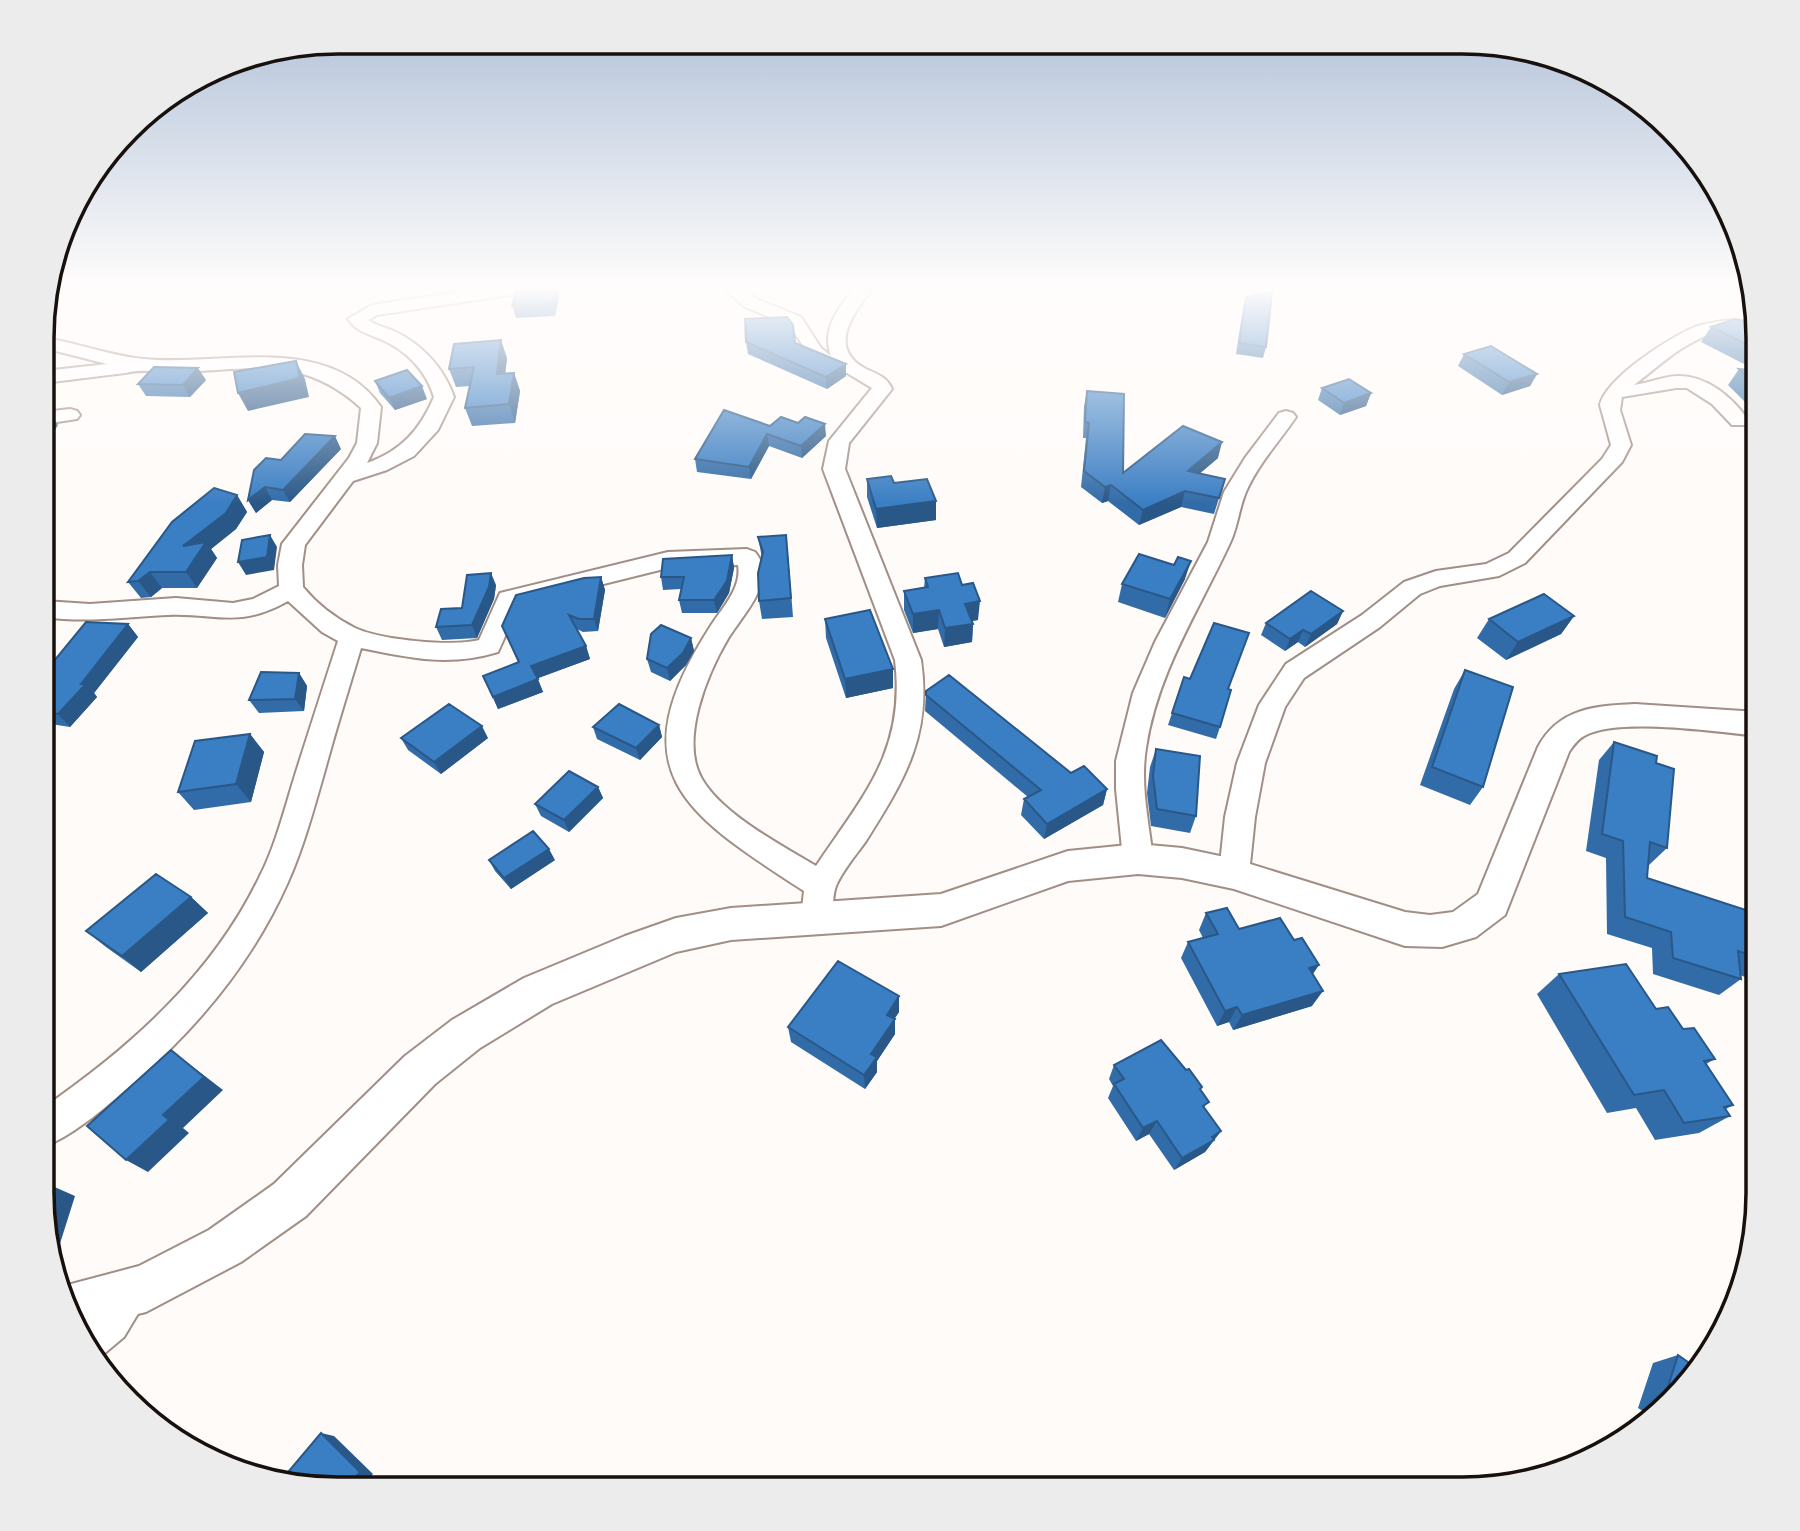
<svg xmlns="http://www.w3.org/2000/svg" width="1800" height="1531" viewBox="0 0 1800 1531" font-family="Roboto,sans-serif">
	<style>
		.lines { fill: none; stroke-linecap: round; stroke-linejoin: round }
		.minor-casing { stroke: #a18e85; stroke-width: 4 }
		.tertiary-casing { stroke: #a18e85; stroke-width: 4 }
		.minor { fill: #fff; fill-rule: evenodd }
		.tertiary { fill: #fff; fill-rule: evenodd }
		.wall { fill: #326ca8 }
		.shaded-wall { fill: #295888 }
		.building { fill: #3a7ec3; stroke: #295888; stroke-width: 2 }
		.rim { fill: none; stroke: #17100d; stroke-width: 3.5 }
	</style>
	<rect width="100%" height="100%" fill="#fffbf9"/>
	<g class="lines">
		<defs>
			<path id="minor" d="M478,289H524L516,294L377,315L368,320C376,326 385,327 394,331C422,344 444,368 454,397L438,430L414,456L387,470L353,481L305,545L302,565L303,587C317,604 335,618 355,628C381,640 451,647 479,640L500,593L668,552L747,549L755,552C759,557 763,564 763,571C763,595 741,618 729,637C708,672 679,740 702,779C722,814 781,845 816,866C863,796 906,751 895,660L823,469L829,441L872,388L842,370L812,359L789,325L745,307L724,289H744L757,299L801,317L821,348L831,356C821,331 838,307 854,289H872C854,313 826,348 866,369C877,374 887,377 892,389L849,443L845,469L921,660C932,735 905,779 866,841C856,855 843,870 836,886C831,899 835,914 828,928L817,932L806,928L801,918L804,891C684,813 617,772 710,627C722,608 742,588 738,565L668,568L519,605L498,652C448,667 411,658 361,648C349,688 336,729 325,770C314,808 304,846 288,882C254,959 201,1024 138,1079C110,1103 77,1134 43,1147V1108C131,1047 212,975 259,878C276,845 285,807 296,772C310,728 324,684 338,641L322,632L288,601C238,629 218,613 168,615C126,617 86,623 44,617V601L90,604L176,598L233,603L253,599L279,586L278,565L282,544L349,458L357,443L361,408C304,356 254,369 183,372C163,373 143,368 125,373L44,383V371L107,364L44,348L45,338C78,343 110,356 144,359C220,367 328,331 381,407L377,443L367,463C401,451 420,430 434,397C426,370 406,350 380,339C367,333 357,332 348,319L372,305Z
				M1733,320L1754,325L1757,329C1749,338 1725,329 1711,334C1681,344 1658,367 1634,385C1648,383 1662,377 1677,376C1707,375 1733,398 1749,421L1746,425H1732L1712,404L1687,388H1676L1622,397L1620,410L1631,445L1622,462L1525,563L1499,576L1440,586L1420,594L1380,627L1304,678L1285,707L1265,763L1255,817L1249,874L1245,883L1234,887L1223,883L1219,874L1225,817L1237,763L1259,705L1286,664L1362,615L1404,582L1436,571L1486,564L1509,553L1602,459L1611,445L1600,405C1606,378 1670,337 1695,327C1707,323 1720,321 1733,320Z
				M70,409L77,411L80,415L77,419L44,424V412Z
				M1286,411L1293,413L1296,417C1279,442 1258,464 1246,492C1239,508 1238,526 1230,543C1199,610 1157,673 1146,748C1140,785 1149,823 1153,859L1149,868L1138,872L1127,868L1123,859L1116,789V761L1133,693L1155,642L1208,542L1224,492L1245,458L1279,413Z
				M131,1272L145,1278L151,1292L124,1337L99,1358L77,1325L96,1309L117,1278Z"/>
			<path id="tertiary" d="M1635,704L1758,712V736C1717,732 1618,717 1584,736C1577,740 1573,746 1569,752L1505,915L1476,937L1442,947L1405,946L1234,889L1182,878L1138,874L1068,881L941,926L731,940L676,952L552,1004L480,1048L435,1084L306,1216L241,1262L146,1312L80,1328L65,1306L60,1287L139,1266L209,1230L274,1184L405,1056L452,1020L524,978L625,936L676,918L731,908L941,894L1068,851L1138,844L1182,848L1234,859L1405,912L1430,915L1453,912L1478,894L1538,747C1559,708 1595,706 1635,704Z"/>
		</defs>
		<use href="#minor" class="minor-casing"/>
		<use href="#tertiary" class="tertiary-casing"/>
		<use href="#minor" class="minor"/>
		<use href="#tertiary" class="tertiary"/>
	</g>
	<path class="wall" d="M517,289H557L559,297L555,316L516,318L512,306Z
		M1246,297L1266,347L1263,358L1236,354L1243,308Z
		M1757,323V413H1756L1728,385L1739,369L1749,370L1744,367L1746,365L1701,342L1711,327Z
		M746,342L795,343L846,364V376L827,389L748,354Z
		M1464,354L1537,374L1530,386L1502,395L1458,366Z
		M507,358L505,374L514,373L520,391L515,423L472,426L465,408L470,386L456,387L449,369Z
		M206,380L190,397L146,396L138,384Z
		M375,381L427,399L395,410L380,393Z
		M1322,388L1371,393L1366,406L1340,415L1318,400Z
		M1087,391L1123,473L1218,458L1200,473L1225,479L1214,514L1181,507L1139,525L1108,501L1102,503L1081,487L1086,438H1083L1084,406Z
		M770,426L826,436L802,458L769,446L751,479L697,472L695,459Z
		M341,449L290,502L272,500L256,513L248,500L281,460Z
		M867,479L894,483L936,501V520L877,528L867,497Z
		M237,495L247,512L236,529L211,549L217,558L197,588H162L151,597L141,598L128,582Z
		M758,537L788,554L793,617L762,619L759,601L762,558Z
		M732,555L734,568L729,593L717,613H682L679,600L681,589L663,590L661,577Z
		M601,577L605,590L598,631L583,632L577,629L586,646L590,659L537,678L543,692L498,709L483,676L518,662L502,626Z
		M925,578L978,620L972,621L973,624L972,642L944,647L938,629L913,633L904,610V591L924,588Z
		M1185,579L1165,618L1118,602L1122,584Z
		M496,585L494,599L477,638L442,640L436,627L462,608Z
		M1343,611L1337,624L1305,647L1298,642L1285,651L1261,635L1266,623Z
		M1574,616L1561,634L1506,660L1477,638L1489,619Z
		M825,619L893,669V688L846,698L826,638Z
		M128,624L138,637L94,693L97,697L70,727L44,723V673Z
		M691,638L694,651L686,665L670,681L651,672L647,659Z
		M1465,670L1483,787L1470,805L1420,785L1454,689Z
		M299,673L307,686L304,711L259,713L249,700Z
		M1184,677L1220,727L1216,739L1168,725Z
		M926,691L1071,773L1107,789L1103,805L1044,839L1021,815L1024,799L1028,797L925,711Z
		M659,725L662,737L640,760L597,739L593,727Z
		M250,734L264,752L251,802L194,810L178,792Z
		M401,738H488L441,774L408,750Z
		M1614,742L1656,763L1667,848L1649,865L1648,864L1647,878L1758,914V982L1740,975L1741,979L1719,995L1653,974L1652,948L1607,934L1606,858L1586,851L1599,760Z
		M1156,749L1196,816L1190,833L1151,826L1147,793L1150,767Z
		M598,787L603,798L569,832L541,816L535,804Z
		M489,860H555L511,889L495,871Z
		M191,897L208,913L141,972L106,947L86,931Z
		M1206,913L1239,929L1313,974L1312,1006L1233,1030L1229,1022L1217,1026L1181,958L1188,942L1203,938L1199,930Z
		M1559,974L1656,1009L1715,1059L1706,1064L1733,1105L1726,1109L1730,1116L1699,1133L1655,1140L1636,1108L1607,1113L1537,994Z
		M899,996V1012L894,1019L895,1034L877,1061V1072L865,1089L791,1042L788,1027Z
		M1114,1065L1201,1090L1205,1109L1221,1131L1205,1152L1174,1170L1149,1134L1136,1141L1108,1098L1113,1086L1109,1079Z
		M1678,1355L1671,1402L1650,1416L1638,1408L1653,1363Z"/>
	<path class="shaded-wall" d="M555,289H557L559,297L555,316L552,304Z
		M501,340L507,358L503,392L497,374Z
		M296,361L305,379L309,397L248,411L238,393Z
		M846,364V376L827,389L826,377Z
		M198,368L206,380L190,397L183,385Z
		M514,373L520,391L515,423L509,404Z
		M1537,374L1530,386L1502,395L1509,382Z
		M422,386L427,399L395,410L389,398Z
		M1371,393L1366,406L1340,415L1344,403Z
		M44,406L58,425L44,448Z
		M825,424L826,436L802,458L801,446Z
		M767,434L769,446L751,479L749,467Z
		M335,436L341,449L290,502L283,490Z
		M1222,442L1218,458L1184,487L1188,471Z
		M1111,485L1108,501L1102,503L1105,487Z
		M265,487L272,500L256,513L248,500Z
		M1185,491L1181,507L1139,525L1143,510Z
		M237,495L247,512L236,529L211,549L217,558L197,588L186,572L183,546Z
		M936,501V520L877,528L876,509Z
		M270,535L277,547L274,570L246,575L238,562Z
		M732,555L734,568L729,593L717,613L714,600Z
		M1191,561L1185,579L1165,618L1170,599Z
		M150,572L162,588L151,597L138,581Z
		M491,573L496,585L494,599L477,638L472,625Z
		M601,577L605,590L598,631L594,619Z
		M980,601L978,620L964,622L965,604Z
		M939,610L938,629L913,633V614Z
		M1343,611L1337,624L1305,647L1311,634Z
		M1574,616L1561,634L1506,660L1518,642Z
		M128,624L138,637L94,693L97,697L70,727L58,714Z
		M973,624L972,642L944,647L945,628Z
		M1303,630L1298,642L1285,651L1290,639Z
		M691,638L694,651L686,665L670,681L667,668Z
		M586,646L590,659L536,679L531,666Z
		M893,669V688L846,698L845,679Z
		M299,673L307,686L304,711L295,699Z
		M538,679L543,692L498,709L493,697Z
		M659,725L662,737L640,760L636,748Z
		M482,726L488,738L441,774L434,762Z
		M250,734L264,752L251,802L236,784Z
		M598,787L603,798L569,832L564,820Z
		M1107,789L1103,805L1044,839L1047,824Z
		M549,849L555,860L511,889L504,878Z
		M191,897L208,913L141,972L122,956Z
		M1319,965L1309,980V968Z
		M1323,991L1312,1006L1233,1030L1242,1015Z
		M899,996V1012L887,1030V1015Z
		M1237,1007L1229,1022L1217,1026L1225,1011Z
		M895,1019V1034L877,1061V1072L865,1089L864,1075L871,1054Z
		M171,1050L223,1090L183,1128L189,1133L148,1172L126,1160L163,1115Z
		M1157,1121L1149,1134L1136,1141L1143,1128Z
		M1221,1131L1205,1152L1174,1170L1182,1158L1212,1137Z
		M50,1185L75,1196L57,1253L52,1251L43,1212V1206Z
		M321,1433L334,1436L373,1474L361,1489H346Z"/>
	<path class="building" d="M517,289H555L552,304L512,306Z
		M1272,292L1266,347L1239,343L1246,297Z
		M787,317L793,325L795,343L846,364L826,377L746,342L745,319Z
		M1735,319L1757,323V349L1711,327Z
		M501,340L497,374L514,373L509,404L465,408L474,367L449,369L454,344Z
		M1491,346L1537,374L1509,382L1464,354Z
		M296,361L300,378L238,393L234,372Z
		M154,367L198,368L183,385L138,384Z
		M1739,369L1757,371V386Z
		M407,370L422,386L389,398L375,381Z
		M1349,379L1371,393L1344,403L1322,388Z
		M1087,391L1124,394L1123,473L1183,426L1222,442L1188,471L1225,479L1219,498L1185,491L1143,510L1111,485L1105,487L1084,471L1089,423L1085,422Z
		M724,410L770,426L781,417L798,423L805,417L825,424L801,446L767,434L749,467L695,459Z
		M305,434L335,436L283,490L265,487L248,500L254,470L266,458L281,460Z
		M891,476L894,483L927,479L936,501L876,509L867,479Z
		M214,488L237,495L226,513L183,546L206,542L186,572H150L138,581L128,582L172,522Z
		M270,535L267,557L238,562L242,540Z
		M786,535L791,598L759,601L758,573L763,552L758,537Z
		M1139,554L1174,565L1178,557L1191,561L1170,599L1122,584Z
		M732,555L727,581L714,600H679L684,577H661L663,559Z
		M491,573L489,587L472,625L436,627L441,609L462,608L467,575Z
		M958,573L962,585L973,583L980,601L965,604L973,624L945,628L939,610L913,614L904,591L928,587L925,578Z
		M601,577L594,619H579L569,615L586,646L531,666L538,679L493,697L483,676L519,662L502,626L516,595L584,578Z
		M1311,591L1343,611L1311,634L1303,630L1290,639L1266,623Z
		M1544,594L1574,616L1518,642L1489,619Z
		M870,610L893,669L845,679L825,619Z
		M86,622L128,624L81,684H86L58,714L44,712V673Z
		M1214,623L1249,633L1228,689L1231,690L1220,727L1172,713L1184,677L1190,679Z
		M661,625L691,638L683,653L667,668L647,659L651,634Z
		M1465,670L1513,687L1483,787L1432,767Z
		M261,672L299,673L295,699L249,700Z
		M949,675L1071,773L1084,766L1107,789L1047,824L1024,799L1041,790L926,695V691Z
		M449,704L482,726L434,762L401,738Z
		M619,704L659,725L636,748L593,727Z
		M250,734L236,784L178,792L195,741Z
		M1614,742L1657,756L1656,763L1674,769L1667,848L1650,842L1647,878L1758,914V958L1738,951L1741,979L1673,958L1671,932L1625,917L1623,841L1602,834Z
		M1156,749L1200,756L1196,816L1157,809L1153,776Z
		M569,771L598,787L564,820L535,804Z
		M533,831L549,849L504,878L489,860Z
		M156,874L191,897L122,956L86,931Z
		M1227,908L1239,929L1280,918L1294,940L1302,938L1319,965L1309,968L1323,991L1242,1015L1237,1007L1225,1011L1188,942L1218,934L1206,913Z
		M838,961L899,996L887,1015L895,1019L871,1054L877,1057L864,1075L788,1027Z
		M1626,964L1656,1009L1668,1007L1683,1029L1694,1028L1715,1059L1704,1061L1733,1105L1724,1107L1730,1116L1684,1123L1664,1090L1634,1095L1559,974Z
		M1161,1040L1186,1070L1189,1069L1202,1087L1200,1089L1209,1102L1203,1106L1221,1131L1212,1137L1214,1140L1182,1158L1157,1121L1143,1128L1114,1084L1124,1079L1114,1065Z
		M171,1050L204,1077L163,1115L169,1120L126,1160L87,1126Z
		M50,1185L43,1206V1186Z
		M1678,1355L1695,1367L1671,1402L1667,1405L1663,1402Z
		M321,1433L360,1472L346,1489H339L283,1478Z"/>
	<linearGradient id="sky" x2="0" y2="1"><stop stop-color="#aebfd7"/><stop offset="0.57" stop-color="#fffdfc"/><stop offset="1" stop-color="#fffdfc" stop-opacity="0"/></linearGradient>
	<rect width="1800" height="504" fill="url(#sky)"/>
	<path d="M0 0H1800V1531H0ZM338 54H1462A284 284 0 0 1 1746 338V1193A284 284 0 0 1 1462 1477H338A284 284 0 0 1 54 1193V338A284 284 0 0 1 338 54Z" fill="#ececec" fill-rule="evenodd"/>
	<path class="rim" d="M338 54H1462A284 284 0 0 1 1746 338V1193A284 284 0 0 1 1462 1477H338A284 284 0 0 1 54 1193V338A284 284 0 0 1 338 54Z"/>
</svg>
